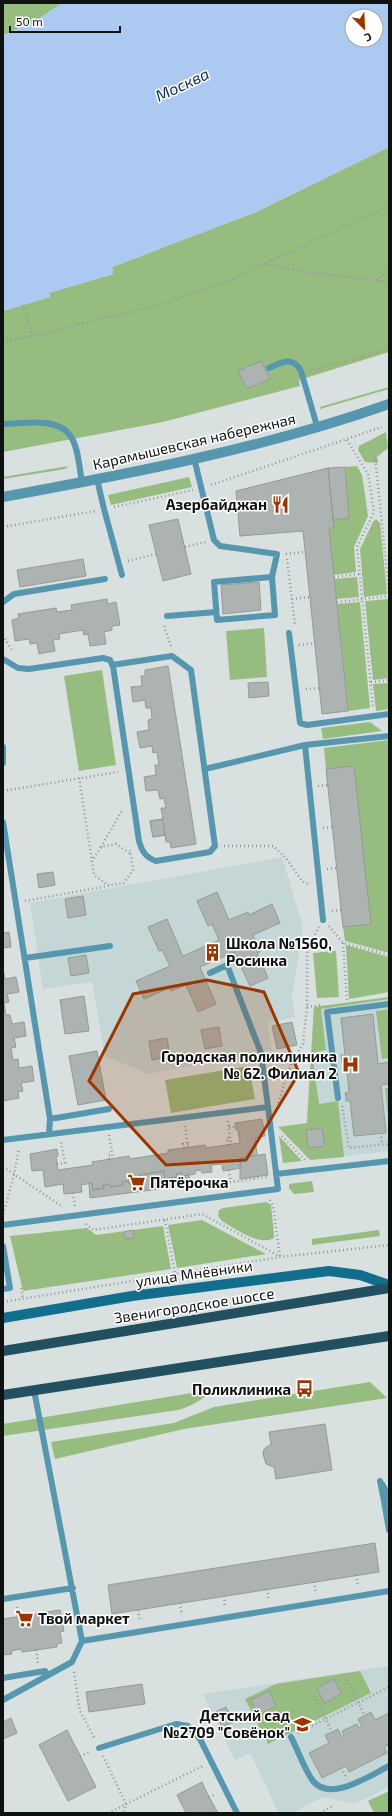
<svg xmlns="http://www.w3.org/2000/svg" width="392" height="1816" viewBox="0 0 392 1816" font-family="'Exo 2',sans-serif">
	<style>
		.built { fill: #c4d6d5 }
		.green { fill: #97bc7f; fill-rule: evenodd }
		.water { fill: #acc9f2; fill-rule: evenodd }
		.building { fill: #adb3b0; stroke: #949b97 }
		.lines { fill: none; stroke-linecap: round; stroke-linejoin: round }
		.path { stroke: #929898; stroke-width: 2.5; stroke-dasharray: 1 3; stroke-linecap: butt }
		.service { stroke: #5696af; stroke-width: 6 }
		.tertiary { stroke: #5696af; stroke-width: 10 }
		.secondary { stroke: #116f8d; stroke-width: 10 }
		.primary { stroke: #225061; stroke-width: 10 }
		.marked { fill: #9a3600; fill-opacity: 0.2; stroke: #9a3600; stroke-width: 3; stroke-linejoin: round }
		.labels { text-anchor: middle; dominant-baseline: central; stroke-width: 3; stroke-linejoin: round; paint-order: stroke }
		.street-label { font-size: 15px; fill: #0f1211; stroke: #fff }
		.poi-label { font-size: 15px; font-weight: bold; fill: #0f1211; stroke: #fff; text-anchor: end }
		.water-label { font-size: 16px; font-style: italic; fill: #0d2c56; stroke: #fff }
	</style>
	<rect width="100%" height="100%" fill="#d8e0e0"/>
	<path class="built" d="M282,857L303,927L292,997L295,1017L268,1023L272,1050L149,1074L105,1056L92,982L43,989L30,903Z
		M389,997V1151L310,1160L306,1130L314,1007Z
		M389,1666V1787L355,1804L323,1797L292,1813H279L250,1753L235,1760L203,1694Z"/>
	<path class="green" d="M3,3H62L34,22L3,35Z
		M389,147V352L299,380L300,386L163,422L3,452V311L50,297L49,293L113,274L112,267L256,212Z
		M389,387V389L320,409V407Z
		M386,432L388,448L377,457L378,463L365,462L358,450L359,446Z
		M69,466L65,469L3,479V477Z
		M357,466L362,475L368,516L354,547L356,572L334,575L329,528L333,520L349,518L345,467Z
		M189,477L192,487L111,505L108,495Z
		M376,519L380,523L387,594L364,597L360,549L373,522Z
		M357,577L359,597L336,599L334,579Z
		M388,599L389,678L373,680L365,601Z
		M360,602L370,708L348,711L337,604Z
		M264,628L267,677L230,680L226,631Z
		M102,670L116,765L79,771L64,676Z
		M389,683V709L376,711L373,684Z
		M370,722L382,731L323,739L321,728Z
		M389,740V953L345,941L343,927L370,924L354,766L326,769L324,748Z
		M346,945L389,957V992L349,999Z
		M336,951L339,997L317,998L313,953Z
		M389,997V999L321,1009L326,1050L312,1053L319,1104L338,1101L344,1157L310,1160L278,1127L307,1123L314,1007ZM322,1128L324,1146L308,1148L306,1130Z
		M389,1009V1058L382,1059L376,1011Z
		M249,1066L255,1099L171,1113L165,1080Z
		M385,1088H389V1123Z
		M279,1136L302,1161L283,1163Z
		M312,1181L314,1192L294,1194L289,1188V1184Z
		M266,1202L271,1205L274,1234V1238C260,1247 234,1228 222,1221L218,1216L219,1210L223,1208Z
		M202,1220L266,1254L177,1268L168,1225Z
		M163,1226L171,1269L23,1291L10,1236L87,1228L96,1235Z
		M379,1230L380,1236L312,1245V1239Z
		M370,1382L387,1398L184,1429L55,1459L51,1442L174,1423L214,1407Z
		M210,1390C205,1400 188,1407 178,1410L3,1436V1424Z
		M360,1671L371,1693L268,1744L245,1699L276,1684Z
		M389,1791V1813H374L368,1801Z"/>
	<path class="water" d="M62,3H389V147L256,212L112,267L113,274L49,293L50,297L3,311V35L34,22ZM352,16H376V40H352Z"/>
	<path class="building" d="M261,361L270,379L247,389L238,371Z
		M345,467L349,518L333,520L328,468Z
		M328,468L334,528H329L348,711L322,714L303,531L240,536L236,491Z
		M178,519L191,574L163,581L149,525Z
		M83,559L86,576L20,587L17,570Z
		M259,582L261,610L223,614L221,585Z
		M107,599L108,604L116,602L120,625L112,626V630L104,632L106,644L90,646L88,634L84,635L83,630L59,634L60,639L53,640L55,651L43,653L39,654L37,643L30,644L29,639L15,641L12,620L19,618L18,614L56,608L57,612L72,610L71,605Z
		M168,666L196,844L171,848L170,842H166L165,835L153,837L150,821L163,819L161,808H166L164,798L160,799L158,790L146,791L144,777L156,775L155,765H159L157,752L153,753L152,746L140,748L137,732L149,730L148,720L152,719L151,708H146L145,700L133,702L131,687L142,686L141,676H145V670Z
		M268,682L269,696L249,698L248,683Z
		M354,766L371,924L343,927L326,769Z
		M163,819L165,835L153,837L150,821Z
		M53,872L55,885L39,888L37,874Z
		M217,892L229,920L248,912L249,915L272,904L280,923L253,935L260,952L257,953L268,978L250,986L234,952L200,967L216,1004L198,1012L186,985L171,991L169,988L144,999L136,981L170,966L162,950L159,951L148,927L167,919L183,956L219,940L212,924L208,926L197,901Z
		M83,896L86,915L68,918L65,899Z
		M9,932L11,947L3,948V933Z
		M86,955L89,973L71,976L68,958Z
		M3,969L5,979L16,977L19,992L7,994L9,1002L4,1003L6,1015H10L12,1024L24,1022L26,1036L14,1038L16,1047L11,1048L13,1060L18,1059L19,1068L32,1066L34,1081L21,1083L23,1091L18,1092L19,1098L3,1101Z
		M84,996L89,1031L65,1034L60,1000Z
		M373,1014L378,1064L389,1062V1084L381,1085L386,1133L354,1136L350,1101H346V1097L345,1093L349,1092L346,1062L342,1063L341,1055H345L341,1018Z
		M292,1022L297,1045L277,1049L272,1026Z
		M219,1027L222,1046L205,1049L201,1030Z
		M167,1038L170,1057L152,1060L149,1041Z
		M97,1051L106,1100L78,1105L69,1056Z
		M262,1119L265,1136L255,1138L257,1155L240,1158L241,1168L223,1171L222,1164L211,1165L212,1172L202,1173L201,1170L195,1171V1174L182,1176V1173L176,1174V1177L165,1179L164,1171L139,1175L140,1182L129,1184L128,1181L122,1182L123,1185L110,1187V1184L103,1185L104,1188L93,1190L92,1183L81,1185L82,1192L64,1194L63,1184L45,1187L43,1170L32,1171L30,1154L57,1149L58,1156L56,1157L58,1170L93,1165L92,1162L129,1156L130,1159L168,1153V1150L184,1148L205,1145L206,1148L240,1143L238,1130H236L235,1123Z
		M322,1128L325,1146L308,1148L306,1130Z
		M265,1154L268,1175L240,1179V1158Z
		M164,1171L165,1179L176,1177V1174L182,1173V1176L189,1175L190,1185L90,1198L89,1184L92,1183L93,1190L104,1188L103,1185L110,1184V1187L123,1185L122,1182L128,1181L129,1184L140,1182L139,1175Z
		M133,1230L134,1238L125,1239L124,1232Z
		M325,1424L332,1470L276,1479L274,1467L266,1464L263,1454L264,1449L271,1444L269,1432Z
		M375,1543L379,1572L112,1614L108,1585Z
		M60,1610L64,1631L60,1632L62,1643L57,1644V1647L22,1652L21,1649L11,1651L12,1654L3,1655V1619Z
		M334,1679L342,1694L324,1703L317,1688Z
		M142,1684L145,1704L89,1712L86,1692Z
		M269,1691L276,1706L258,1715L251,1700Z
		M226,1707L233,1722L222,1727L215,1712Z
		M371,1712L375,1720L389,1713V1744L384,1747L387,1753L349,1772L346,1766L322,1778L309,1753L329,1743L325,1735L332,1732L338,1729L342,1737L344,1735L342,1731L357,1724L359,1728L362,1727L358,1719Z
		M11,1718L17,1733L3,1739V1722Z
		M67,1730L96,1787L68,1801L39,1745Z
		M202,1782L209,1797L218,1813H186L177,1795Z"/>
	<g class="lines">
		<path class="path" d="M264,264L389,206
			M377,280L389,271
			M23,305L33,336L169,302L228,281L264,264L305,272L389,282
			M3,342L33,336
			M310,371L389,349
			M347,440L368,474L374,512L357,547L373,707
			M375,456L389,593
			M211,485L382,427
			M114,507L193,490
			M3,527L95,511
			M185,547L206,542
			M286,554L305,552
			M287,559L295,625
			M128,561L156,554
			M334,577L359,574
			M292,599L310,597
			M337,602L389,596
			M164,626L171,647
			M3,635L13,652
			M299,645L315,643
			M371,682L389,680
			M306,689L320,688
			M79,778L92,861
			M318,786L328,785
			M3,791L118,772
			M323,828L332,827
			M224,846H273L286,858L302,881L310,885
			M101,847L123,809
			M327,869L337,868
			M109,886L94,875L92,861L101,847L116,844L131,854
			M25,901L124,883L133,870L130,850
			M332,911L341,910
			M329,926L343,943L389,955
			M343,943L347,1000
			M307,1007L320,1005
			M278,1103L292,1062L303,1044L307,1007V949L319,927
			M342,1106L349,1148L387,1144L389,1141
			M228,1121L231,1145
			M185,1126L188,1147
			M229,1127H235
			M381,1133L382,1144
			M109,1135L113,1159
			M282,1136L306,1161
			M228,1145L227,1138L230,1137
			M184,1148L183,1144H188
			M109,1159V1155H113
			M57,1164L65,1163L61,1142
			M3,1167L63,1207
			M229,1170L231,1182
			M210,1185L267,1177
			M73,1193L75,1206
			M270,1200L273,1206L280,1257
			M3,1214L14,1175L19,1148
			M165,1220L175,1274
			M86,1224L93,1230L202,1214L279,1256
			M21,1288L23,1298
			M3,1302L280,1257L389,1245
			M356,1575L358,1586
			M314,1582L316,1593
			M267,1589L269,1600
			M224,1596L225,1607
			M180,1603L182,1615
			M17,1607L18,1617
			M138,1610L140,1621
			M36,1650L38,1664
			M74,1672L80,1711L95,1739
			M347,1680L365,1716
			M314,1696L332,1732
			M298,1733L389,1687
			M388,1745L389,1746
			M80,1756L90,1752
			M103,1756L126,1804L124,1813
			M341,1768L346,1777
			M209,1797L216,1794
			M108,1813L203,1766
			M320,1813L333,1806"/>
		<path class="service" d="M269,368C282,362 293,356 301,371L317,426
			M3,424C22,424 59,416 71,437C79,449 79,468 82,482
			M194,458L214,540L220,546L277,554L272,577L275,615L217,620L214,582L272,577
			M97,479L104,509L122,575
			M3,602L14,594L105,579
			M167,616L216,612
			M289,633L300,723L307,725L389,714
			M3,659L18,668L29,669L103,658L110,660L113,666L139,841C142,851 145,857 156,861L210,852L215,846L191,670L172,656L112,665
			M305,745L389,736
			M3,747V763
			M205,769L305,745L323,920
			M3,822L50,1119L49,1134
			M25,958L110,946
			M210,973L227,965L261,1053L268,1107
			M338,1098L327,1012L389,1004
			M50,1119L109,1109
			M3,1140L268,1107L278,1189L3,1225
			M276,1174L389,1161
			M3,1246L10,1288L3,1289
			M380,1481L384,1501
			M382,1484L389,1496
			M389,1500L384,1501L389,1530
			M3,1599L73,1588
			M82,1641L389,1591
			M3,1678L45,1671L47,1674
			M3,1700L72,1662L82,1641L34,1390
			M291,1737C298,1750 304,1769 313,1781C331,1803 370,1775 389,1766
			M99,1748L176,1724L188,1726L200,1739L237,1813"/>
		<path class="tertiary" d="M3,497C133,473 265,448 389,404"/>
		<path class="secondary" d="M3,1318L132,1296L329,1271L360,1275L389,1285"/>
		<path class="primary" d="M3,1351L389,1288
			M3,1395L389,1336"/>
	</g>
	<path class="marked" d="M207,980L264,992L299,1073L246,1160L166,1165L89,1081L133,994Z"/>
	<defs>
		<symbol id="restaurant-bare" viewBox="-9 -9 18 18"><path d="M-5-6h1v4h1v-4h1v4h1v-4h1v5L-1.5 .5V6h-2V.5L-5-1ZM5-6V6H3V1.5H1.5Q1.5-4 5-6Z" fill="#9a3600" stroke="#fff" stroke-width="2.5" paint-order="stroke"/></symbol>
		<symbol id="building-bare" viewBox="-9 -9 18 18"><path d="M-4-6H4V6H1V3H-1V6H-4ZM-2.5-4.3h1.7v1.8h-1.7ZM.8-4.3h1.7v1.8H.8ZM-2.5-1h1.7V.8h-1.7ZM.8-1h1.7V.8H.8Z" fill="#9a3600" stroke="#fff" stroke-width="2.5" paint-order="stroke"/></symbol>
		<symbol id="hospital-bare" viewBox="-9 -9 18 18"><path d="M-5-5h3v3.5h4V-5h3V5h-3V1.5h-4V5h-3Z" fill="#9a3600" stroke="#fff" stroke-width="2.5" paint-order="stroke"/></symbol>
		<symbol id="supermarket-bare" viewBox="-9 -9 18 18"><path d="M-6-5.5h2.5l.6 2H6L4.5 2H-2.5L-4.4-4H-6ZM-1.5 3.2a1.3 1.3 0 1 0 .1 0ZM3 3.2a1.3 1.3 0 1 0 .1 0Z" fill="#9a3600" stroke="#fff" stroke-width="2.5" paint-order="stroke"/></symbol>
		<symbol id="bus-bare" viewBox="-9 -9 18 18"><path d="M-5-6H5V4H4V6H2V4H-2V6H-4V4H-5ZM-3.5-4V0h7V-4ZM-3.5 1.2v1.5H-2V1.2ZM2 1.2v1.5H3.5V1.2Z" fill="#9a3600" stroke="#fff" stroke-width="2.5" paint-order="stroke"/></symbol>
		<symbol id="school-bare" viewBox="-9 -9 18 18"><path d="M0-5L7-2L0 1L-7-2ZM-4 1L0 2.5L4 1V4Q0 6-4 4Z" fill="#9a3600" stroke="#fff" stroke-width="2.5" paint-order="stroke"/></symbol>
	</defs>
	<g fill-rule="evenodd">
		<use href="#restaurant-bare" x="268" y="492" width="25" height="25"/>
		<use href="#building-bare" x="200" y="940" width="25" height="25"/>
		<use href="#hospital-bare" x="338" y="1052" width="25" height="25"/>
		<use href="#supermarket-bare" x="124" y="1170" width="25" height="25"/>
		<use href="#bus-bare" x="292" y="1376" width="25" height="25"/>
		<use href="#supermarket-bare" x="12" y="1606" width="25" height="25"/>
		<use href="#school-bare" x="290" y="1712" width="25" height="25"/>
	</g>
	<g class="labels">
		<g class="street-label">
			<text transform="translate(194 441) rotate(-13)">Карамышевская набережная</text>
			<text transform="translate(194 1273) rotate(-8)">улица Мнёвники</text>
			<text transform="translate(194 1305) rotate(-9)">Звенигородское шоссе</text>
		</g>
		<g class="poi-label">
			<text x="267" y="504">Азербайджан</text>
			<text x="226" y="943" text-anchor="start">Школа №1560,<tspan x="226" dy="17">Росинка</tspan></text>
			<text x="337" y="1056">Городская поликлиника<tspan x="337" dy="17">№ 62. Филиал 2</tspan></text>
			<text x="150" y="1182" text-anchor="start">Пятёрочка</text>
			<text x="291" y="1389">Поликлиника</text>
			<text x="38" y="1618" text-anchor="start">Твой маркет</text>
			<text x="290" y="1715">Детский сад<tspan x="290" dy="17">№2709 "Совёнок"</tspan></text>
		</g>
		<g class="water-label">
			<text transform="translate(182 84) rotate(-25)">Москва</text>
		</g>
	</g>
	<rect width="392" height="1816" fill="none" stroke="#0f1211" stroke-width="8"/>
	<g transform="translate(364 28) rotate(156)"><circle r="19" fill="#ffffff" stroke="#9fa0a0"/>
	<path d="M0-3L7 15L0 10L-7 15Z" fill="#9a3600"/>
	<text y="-6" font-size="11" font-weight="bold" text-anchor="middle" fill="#0f1211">С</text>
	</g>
	<path d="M10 26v6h110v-6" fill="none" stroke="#0f1211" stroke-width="2"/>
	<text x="16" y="26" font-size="12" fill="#0f1211" stroke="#ffffff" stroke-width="3" paint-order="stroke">50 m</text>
</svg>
